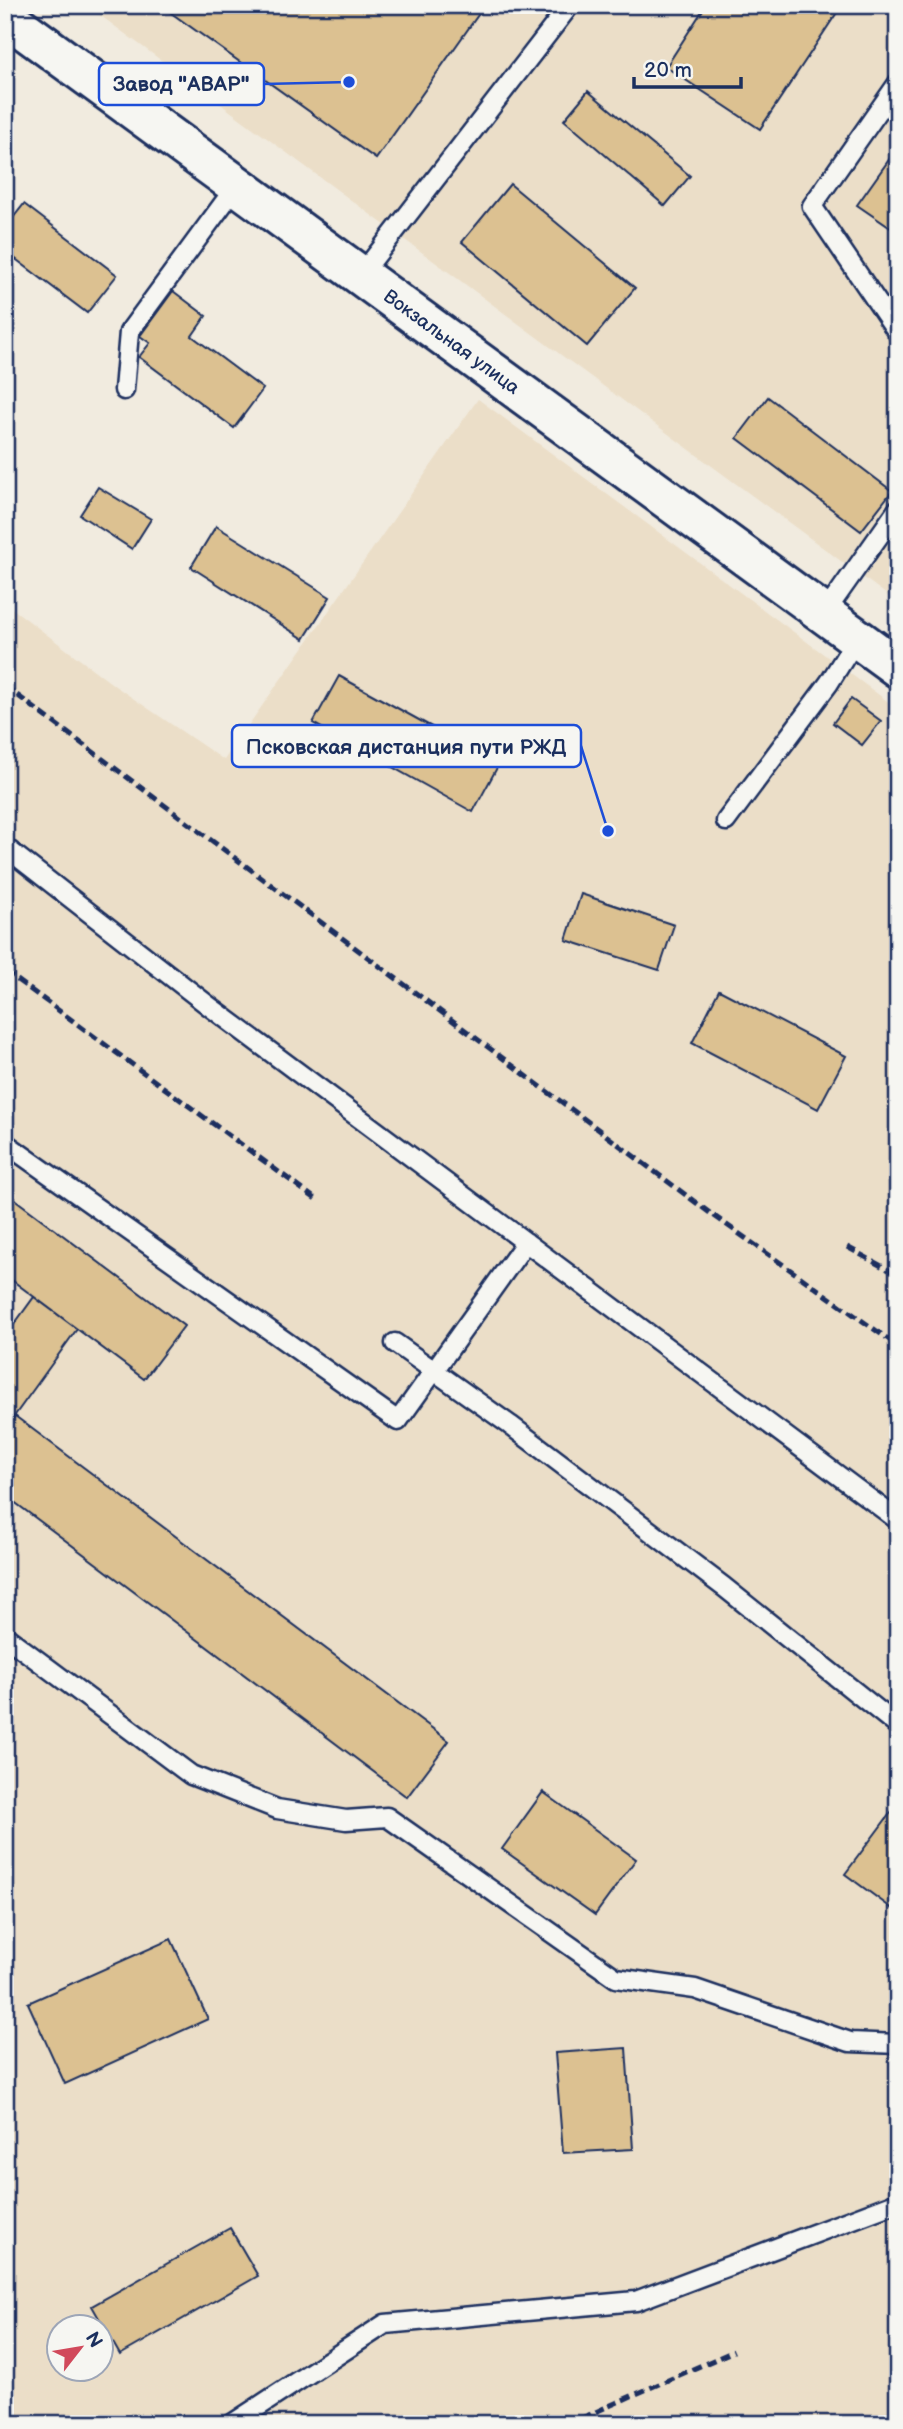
<svg xmlns="http://www.w3.org/2000/svg" width="903" height="2429" viewBox="0 0 903 2429" font-family="'Balsamiq Sans',sans-serif">
	<style>
		.built { fill: #ebdec8; fill-rule: evenodd }
		.building { fill: #dcc191; stroke: #1b2f5e; stroke-width: 2 }
		.lines { fill: none; stroke-linecap: round; stroke-linejoin: round }
		.service-casing { stroke: #1b2f5e; stroke-width: 23 }
		.secondary-casing { stroke: #1b2f5e; stroke-width: 44 }
		.service { stroke: #f6f6f2; stroke-width: 18 }
		.secondary { stroke: #f6f6f2; stroke-width: 38 }
		.rail { stroke: #1b2f5e; stroke-width: 5; stroke-dasharray: 10 5; stroke-linecap: butt }
		.labels { text-anchor: middle; dominant-baseline: central; stroke-width: 7; stroke-linejoin: round; paint-order: stroke }
		.street-label { font-size: 19px; fill: #1b2f5e; stroke: #f6f6f2 }
		.leader { fill: none; stroke: #1d4ed8; stroke-width: 2.5 }
		.callout-dot { fill: #1d4ed8; stroke: #f6f6f2; stroke-width: 2.5 }
		.callout { fill: #f6f6f2; stroke: #1d4ed8; stroke-width: 2.5 }
		.callout-label { font-size: 21px; text-anchor: middle; font-weight: bold; fill: #1b2f5e }
	</style>
	<rect width="100%" height="100%" fill="#f1ebdf"/>
	<filter id="ink" filterUnits="userSpaceOnUse"><feTurbulence type="fractalNoise" baseFrequency=".0143" numOctaves="2"/><feDisplacementMap in="SourceGraphic" scale="14" xChannelSelector="R" yChannelSelector="G"/><feConvolveMatrix kernelMatrix="1 2 1 2 8 2 1 2 1" color-interpolation-filters="sRGB"/></filter>
	<g filter="url(#ink)">
		<path class="built" d="M86,5H898V603Z
			M478,399L898,709V2424H5V603L115,686L224,760ZM60,2328H102V2370H60Z"/>
		<path class="building" d="M160,5H485L376,159Z
			M706,5H842L760,129L666,67Z
			M588,91L690,176L665,206L564,120Z
			M898,147V233L857,205Z
			M510,184L635,288L587,346L462,242Z
			M24,204L117,275L87,313L5,251V228Z
			M173,291L206,316L192,336L263,389L234,428L139,357L150,343L140,336Z
			M768,397L892,491L861,531L737,438Z
			M98,487L151,519L132,549L80,515Z
			M216,526L330,597L304,639L191,567Z
			M339,676L499,764L473,812L313,723Z
			M851,699L881,721L862,745L833,723Z
			M581,894L674,925L659,970L566,940Z
			M719,990L846,1056L818,1109L692,1043Z
			M5,1192L184,1326L144,1379L5,1275Z
			M34,1297L77,1329L5,1429V1337Z
			M15,1416L449,1741L407,1797L5,1495V1429Z
			M543,1792L636,1859L595,1915L502,1849Z
			M898,1803V1913L845,1874Z
			M171,1939L208,2019L65,2084L28,2003Z
			M626,2048L633,2149L563,2153L555,2053Z
			M230,2228L258,2276L120,2355L92,2306Z"/>
		<g class="lines">
			<defs>
				<path id="service" d="M898,83L812,206L898,333
					M361,275L570,5
					M124,390L129,332L237,185
					M824,614L898,509
					M726,821L829,683L857,638
					M5,847L209,1006L898,1520
					M5,1143L398,1421L526,1242
					M395,1343L510,1425L724,1587L898,1726
					M5,1636L191,1775L277,1809L346,1820L387,1817L616,1978L695,1989L850,2042L898,2044
					M232,2424L385,2324L636,2301L898,2202"/>
				<g id="secondary">
					<path id="s1" d="M5,16L898,668"/>
				</g>
			</defs>
			<use href="#service" class="service-casing"/>
			<use href="#secondary" class="secondary-casing"/>
			<use href="#service" class="service"/>
			<use href="#secondary" class="secondary"/>
			<path class="rail" d="M5,686L710,1213L898,1346
				M5,971L317,1200
				M847,1247L898,1275
				M568,2424L734,2351"/>
		</g>
	</g>
	<g class="labels">
		<g class="street-label">
			<text stroke="none"><textPath href="#s1" startOffset="553">Вокзальная улица</textPath></text>
		</g>
	</g>
	<path class="leader" d="M349 82L264 84M608 831L581 746"/>
	<g class="callout-dot">
		<circle cx="349" cy="82" r="7"/>
		<circle cx="608" cy="831" r="7"/>
	</g>
	<g class="callout">
		<rect x="99" y="63" width="165" height="42" rx="7"/>
		<rect x="232" y="725" width="349" height="42" rx="7"/>
	</g>
	<g class="callout-label">
		<text x="181" y="91">Завод "АВАР"</text>
		<text x="406" y="754">Псковская дистанция пути РЖД</text>
	</g>
	<rect width="903" height="2429" fill="none" stroke="#f6f6f2" stroke-width="28"/>
	<rect x="14" y="14" width="875" height="2401" fill="none" stroke="#1b2f5e" stroke-width="2.5" filter="url(#ink)"/>
	<g transform="translate(80 2348) rotate(59)"><circle r="33" fill="#f6f6f2" stroke="#9ea6b7" stroke-width="2"/>
	<path d="M0-5L12 26L0 18L-12 26Z" fill="#d1495b"/>
	<text y="-10" font-size="19" font-weight="bold" text-anchor="middle" fill="#1b2f5e">N</text>
	</g>
	<path d="M634 77v10h107v-10" fill="none" stroke="#1b2f5e" stroke-width="3.5"/>
	<text x="644" y="77" font-size="21" fill="#1b2f5e" stroke="#f6f6f2" stroke-width="5" paint-order="stroke">20 m</text>
</svg>
